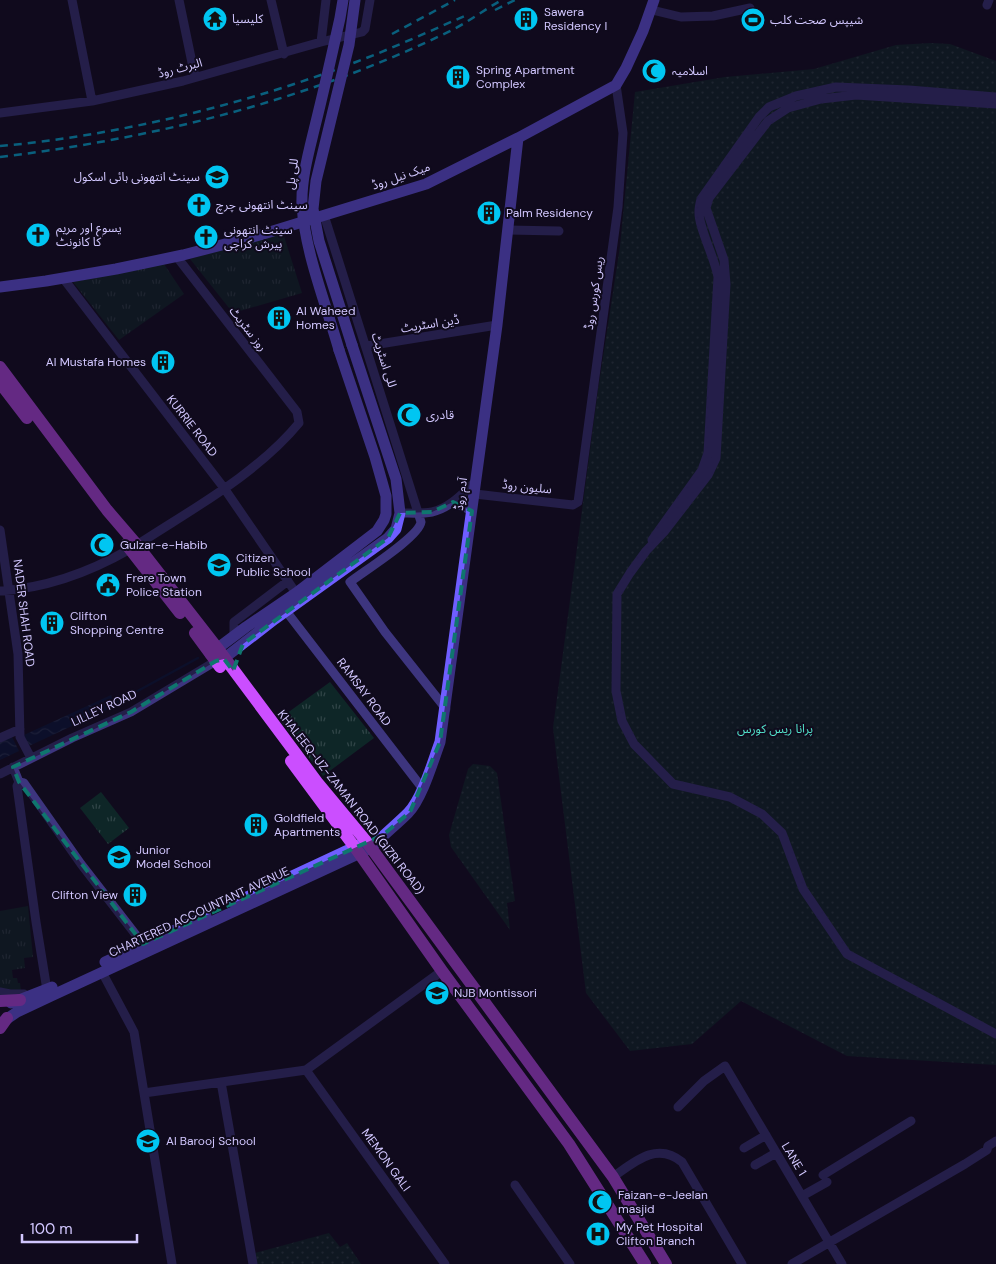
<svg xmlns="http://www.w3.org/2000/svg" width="996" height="1264" viewBox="0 0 996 1264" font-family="'DM Sans','Noto Sans Arabic',sans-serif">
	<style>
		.grass { fill: url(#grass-tufts) }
		.park { fill: url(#park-dots) }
		.water { fill: url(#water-waves) }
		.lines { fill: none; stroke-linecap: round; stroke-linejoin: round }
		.stream { stroke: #07163a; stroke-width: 2.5 }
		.street { stroke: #3d357e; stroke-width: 9 }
		.secondary { stroke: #6f5eff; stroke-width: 11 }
		.primary { stroke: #cb4eff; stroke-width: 12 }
		.rail { stroke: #00c6f2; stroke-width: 2.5; stroke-dasharray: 8 6; stroke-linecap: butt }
		.secondary-bridge { stroke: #6f5eff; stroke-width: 11 }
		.marked { fill: none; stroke: #0f766e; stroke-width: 4; stroke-dasharray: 10 6; stroke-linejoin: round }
		.labels { text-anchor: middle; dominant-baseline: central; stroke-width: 4; stroke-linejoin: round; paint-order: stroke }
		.poi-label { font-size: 12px; fill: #d2c7ff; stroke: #100b1d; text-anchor: start }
		.street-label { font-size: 12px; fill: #d2c7ff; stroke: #100b1d }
		.park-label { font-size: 12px; fill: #52e1c9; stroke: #100b1d }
	</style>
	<defs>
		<pattern id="grass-tufts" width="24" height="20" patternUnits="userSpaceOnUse" patternTransform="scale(1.25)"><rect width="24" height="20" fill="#0e2627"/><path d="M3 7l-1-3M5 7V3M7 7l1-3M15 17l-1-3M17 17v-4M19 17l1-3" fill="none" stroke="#304447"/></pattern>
		<pattern id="park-dots" width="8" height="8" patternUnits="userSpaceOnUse" patternTransform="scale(1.25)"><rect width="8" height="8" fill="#0e2627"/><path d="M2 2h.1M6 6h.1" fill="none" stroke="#304447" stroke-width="1.8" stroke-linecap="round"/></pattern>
		<pattern id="water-waves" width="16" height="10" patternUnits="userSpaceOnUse" patternTransform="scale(1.25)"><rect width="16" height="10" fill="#07163a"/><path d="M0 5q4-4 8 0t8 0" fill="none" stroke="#2a3658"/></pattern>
	</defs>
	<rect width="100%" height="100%" fill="#100b1d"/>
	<path class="grass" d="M283,233L302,293L233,313L190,259Z
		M164,264L184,294L119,340L73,282Z
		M330,682L374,738L323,776L279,719Z
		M101,792L129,828L108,844L80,808Z
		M28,906L33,957L24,958L25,968L12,970L13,978H17L18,983H20L21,991L0,989V911Z"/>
	<path class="park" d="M931,43L950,44L996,61V1065L847,1056L741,1001L692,1044L630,1051L586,993L553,728L598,390L620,246L635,92L725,77L814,69L896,45Z
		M473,764L490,766L497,773L515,901L507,903L510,930L451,847L449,835L468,769Z
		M329,1233L340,1247L347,1243L361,1264H253L251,1254Z"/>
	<path class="water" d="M111,695L115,706L29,746L24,735Z
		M11,735L19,751L0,760V740Z"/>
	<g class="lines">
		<path class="stream" d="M112,705L198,658"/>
		<path class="street" d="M72,0L92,101
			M179,0L195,77
			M271,0L284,54
			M987,5L989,0
			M652,10L681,17L713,16L750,8
			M321,42L326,0
			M996,104L856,95L821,99L788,108L768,121L709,198L706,208L724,260L726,284L716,458L708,475L664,532L646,551L630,573L617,594L616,691L622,721L634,744L673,784L730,797L762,814L782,833L803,889L847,954L996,1034
			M0,113L92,101L183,81L321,42L362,32L365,29L370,0
			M324,215L421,522C419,537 364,571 350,582L385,632L446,709
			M508,230L559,231
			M63,278L224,488L296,593
			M367,346L497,325
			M475,494L573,505L578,502L618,207L623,133L616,85
			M453,502L472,511
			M400,513C410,513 422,514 432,512C450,508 463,493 476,481
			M0,530L18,654L20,737L31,758
			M652,540L702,470L708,453L718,277C715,258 698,227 699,211C699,207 700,203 701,199L759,117L769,107L796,96L836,87L909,90L996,97
			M137,545C192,509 257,474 299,423L297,412L177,257
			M0,591C46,588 90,572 130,549
			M286,611L423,789
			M234,636V622L288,581
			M0,738L20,729
			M13,767L19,782L24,783L81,864L143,944
			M0,774L72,738L131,712L216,661
			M19,782L17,786L36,922L47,990
			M102,972L134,1032L172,1264
			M0,992L10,994H24
			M306,1070L445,1264
			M221,1082L253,1264
			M144,1093L306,1070L442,971
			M678,1107L704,1081L725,1066L842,1264
			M744,1148L766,1135
			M755,1165L776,1153
			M823,1175L911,1121
			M613,1177C634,1162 657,1141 682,1162L742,1264
			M515,1185L570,1264
			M802,1196L827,1182
			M792,1264L965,1164L987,1150L988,1146L996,1141"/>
		<path class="secondary" d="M0,287L46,281L116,269L183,255L260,235L426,184L518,138L616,85L626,68L643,31L654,0
			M210,654L246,627L296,593L377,531L384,520L386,514V496L375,457L339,350
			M218,663L275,619L388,538L396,529L400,513L396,479L352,345
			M234,903L363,843
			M105,962L206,916
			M11,1003L52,987
			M1,1023L17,1012L51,996L371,848C383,835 396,825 408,813C422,799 433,761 440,742L497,325L518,138"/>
		<path class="primary" d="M0,367L107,510L137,545L218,649L317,782L366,841L613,1177L666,1264
			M0,383L27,418
			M126,544L180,613
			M195,633L220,667
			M291,761L359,853L442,971L569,1144L645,1264
			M0,1001L20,1000
			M0,1028L7,1018"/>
		<path class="rail" d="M495,10L515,0
			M392,34L455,0
			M0,146C116,136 247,104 356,62C393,48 430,31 467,15
			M0,157C156,138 310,100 452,30C468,22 484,10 500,1"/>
		<path class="secondary-bridge" d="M352,345L319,241L313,209L316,181L349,45L355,0
			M339,350C326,304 305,253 302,205C301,179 309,151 315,126C324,90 332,54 340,18L343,0"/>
	</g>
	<path d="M0 0H996V1264H0ZM453,502L472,511L440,742L410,812L383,835L143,944L19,782L13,767L131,712L216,661L224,659L233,671L243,644L388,538L400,513L432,512Z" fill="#100b1d" fill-opacity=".55" fill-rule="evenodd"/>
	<path class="marked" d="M453,502L472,511L440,742L410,812L383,835L143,944L19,782L13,767L131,712L216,661L224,659L233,671L243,644L388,538L400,513L432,512Z"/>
	<defs>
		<symbol id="temple-disc" viewBox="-11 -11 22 22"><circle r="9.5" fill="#00c6f2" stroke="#100b1d"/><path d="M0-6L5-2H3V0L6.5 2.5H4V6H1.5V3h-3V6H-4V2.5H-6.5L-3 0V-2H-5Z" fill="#111"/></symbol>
		<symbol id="building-disc" viewBox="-11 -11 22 22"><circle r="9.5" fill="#00c6f2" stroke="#100b1d"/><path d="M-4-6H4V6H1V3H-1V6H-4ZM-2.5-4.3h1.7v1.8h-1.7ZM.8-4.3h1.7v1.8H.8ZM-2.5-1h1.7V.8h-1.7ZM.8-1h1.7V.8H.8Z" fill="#111"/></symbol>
		<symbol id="stadium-disc" viewBox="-11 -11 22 22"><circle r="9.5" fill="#00c6f2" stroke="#100b1d"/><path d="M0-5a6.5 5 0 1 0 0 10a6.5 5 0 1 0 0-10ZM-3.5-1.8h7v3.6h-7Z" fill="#111"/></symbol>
		<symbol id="mosque-disc" viewBox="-11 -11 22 22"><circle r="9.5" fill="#00c6f2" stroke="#100b1d"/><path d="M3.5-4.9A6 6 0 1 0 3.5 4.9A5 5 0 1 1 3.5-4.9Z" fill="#111"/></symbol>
		<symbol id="school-disc" viewBox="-11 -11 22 22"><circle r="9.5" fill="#00c6f2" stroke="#100b1d"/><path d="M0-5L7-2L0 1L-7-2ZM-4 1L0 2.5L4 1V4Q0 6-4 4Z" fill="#111"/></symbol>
		<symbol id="church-disc" viewBox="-11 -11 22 22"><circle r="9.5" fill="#00c6f2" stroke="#100b1d"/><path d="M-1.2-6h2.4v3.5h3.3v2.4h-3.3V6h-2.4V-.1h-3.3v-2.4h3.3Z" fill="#111"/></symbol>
		<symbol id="civic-disc" viewBox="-11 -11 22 22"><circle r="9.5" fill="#00c6f2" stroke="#100b1d"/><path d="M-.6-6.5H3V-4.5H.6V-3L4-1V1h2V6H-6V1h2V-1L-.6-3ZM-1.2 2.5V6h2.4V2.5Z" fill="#111"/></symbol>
		<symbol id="hospital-disc" viewBox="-11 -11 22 22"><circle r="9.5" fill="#00c6f2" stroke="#100b1d"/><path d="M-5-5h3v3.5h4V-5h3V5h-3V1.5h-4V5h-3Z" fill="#111"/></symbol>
	</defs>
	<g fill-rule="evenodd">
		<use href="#temple-disc" x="201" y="5" width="28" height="28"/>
		<use href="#building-disc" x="512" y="5" width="28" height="28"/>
		<use href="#stadium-disc" x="739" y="6" width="28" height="28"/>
		<use href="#mosque-disc" x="640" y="57" width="28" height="28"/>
		<use href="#building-disc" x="444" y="63" width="28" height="28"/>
		<use href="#school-disc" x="203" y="163" width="28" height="28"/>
		<use href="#church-disc" x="185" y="191" width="28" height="28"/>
		<use href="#building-disc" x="475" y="199" width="28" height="28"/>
		<use href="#church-disc" x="24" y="221" width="28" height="28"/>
		<use href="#church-disc" x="192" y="223" width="28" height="28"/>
		<use href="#building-disc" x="265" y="304" width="28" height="28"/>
		<use href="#building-disc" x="149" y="348" width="28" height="28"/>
		<use href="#mosque-disc" x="395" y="401" width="28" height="28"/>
		<use href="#mosque-disc" x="88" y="531" width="28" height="28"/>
		<use href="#school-disc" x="205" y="551" width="28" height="28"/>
		<use href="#civic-disc" x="94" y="571" width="28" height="28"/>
		<use href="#building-disc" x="38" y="609" width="28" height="28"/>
		<use href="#building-disc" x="242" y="811" width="28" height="28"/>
		<use href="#school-disc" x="105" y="843" width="28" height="28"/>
		<use href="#building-disc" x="121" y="881" width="28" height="28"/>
		<use href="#school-disc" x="423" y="979" width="28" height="28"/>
		<use href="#school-disc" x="134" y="1127" width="28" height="28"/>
		<use href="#mosque-disc" x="586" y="1188" width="28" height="28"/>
		<use href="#hospital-disc" x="584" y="1220" width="28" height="28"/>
	</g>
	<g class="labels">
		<g class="poi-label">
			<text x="544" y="12">Sawera<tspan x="544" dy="14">Residency I</tspan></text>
			<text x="232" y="19">کلیسیا</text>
			<text x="770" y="20">شیپس صحت کلب</text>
			<text x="476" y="70">Spring Apartment<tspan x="476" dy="14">Complex</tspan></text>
			<text x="672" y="71">اسلامیہ</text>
			<text x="200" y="177" text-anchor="end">سینٹ انتھونی ہائی اسکول</text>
			<text x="216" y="205">سینٹ انتھونی چرچ</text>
			<text x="506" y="213">Palm Residency</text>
			<text x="56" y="228">یسوع اور مریم<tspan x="56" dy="14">کا کانونٹ</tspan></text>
			<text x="224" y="230">سینٹ انتھونی<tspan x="224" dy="14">پیرش کراچی</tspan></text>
			<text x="296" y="311">Al Waheed<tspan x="296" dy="14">Homes</tspan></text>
			<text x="146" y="362" text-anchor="end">Al Mustafa Homes</text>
			<text x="426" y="415">قادری</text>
			<text x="120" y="545">Gulzar-e-Habib</text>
			<text x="236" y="558">Citizen<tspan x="236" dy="14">Public School</tspan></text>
			<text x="126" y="578">Frere Town<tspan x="126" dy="14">Police Station</tspan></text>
			<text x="70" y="616">Clifton<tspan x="70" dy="14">Shopping Centre</tspan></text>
			<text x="274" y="818">Goldfield<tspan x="274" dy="14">Apartments</tspan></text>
			<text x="136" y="850">Junior<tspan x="136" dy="14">Model School</tspan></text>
			<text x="118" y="895" text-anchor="end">Clifton View</text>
			<text x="454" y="993">NJB Montissori</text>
			<text x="166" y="1141">Al Barooj School</text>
			<text x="618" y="1195">Faizan-e-Jeelan<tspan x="618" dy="14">masjid</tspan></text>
			<text x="616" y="1227">My Pet Hospital<tspan x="616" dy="14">Clifton Branch</tspan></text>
		</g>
		<g class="street-label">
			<text transform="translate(180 68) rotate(-15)">البرٹ روڈ</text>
			<text transform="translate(292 174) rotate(-82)">للی پل</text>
			<text transform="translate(401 176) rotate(-19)">میک نیل روڈ</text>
			<text transform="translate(594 293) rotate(-82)">ریس کورس روڈ</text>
			<text transform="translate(430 324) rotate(-9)">ڈین اسٹریٹ</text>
			<text transform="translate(248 329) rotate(52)">روز سٹریٹ</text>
			<text transform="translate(384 360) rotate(72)">للی اسٹریٹ</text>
			<text transform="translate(192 426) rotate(52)">KURRIE ROAD</text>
			<text transform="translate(527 487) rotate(6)">سلیون روڈ</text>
			<text transform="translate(461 494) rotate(-82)">آدم روڈ</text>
			<text transform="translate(24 613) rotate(83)">NADER SHAH ROAD</text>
			<text transform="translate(364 692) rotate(53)">RAMSAY ROAD</text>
			<text transform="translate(104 708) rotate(-25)">LILLEY ROAD</text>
			<text transform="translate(351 802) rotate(52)">KHALEEQ-UZ-ZAMAN ROAD (GIZRI ROAD)</text>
			<text transform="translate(199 912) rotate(-25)">CHARTERED ACCOUNTANT AVENUE</text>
			<text transform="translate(794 1159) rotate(59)">LANE 1</text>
			<text transform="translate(386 1160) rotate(54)">MEMON GALI</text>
		</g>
		<g class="park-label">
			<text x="775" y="729">پرانا ریس کورس</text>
		</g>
	</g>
	<path d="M22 1234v8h115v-8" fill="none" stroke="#d2c7ff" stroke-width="2.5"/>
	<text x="30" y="1234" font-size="15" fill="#d2c7ff" stroke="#100b1d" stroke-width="4" paint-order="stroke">100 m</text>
</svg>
